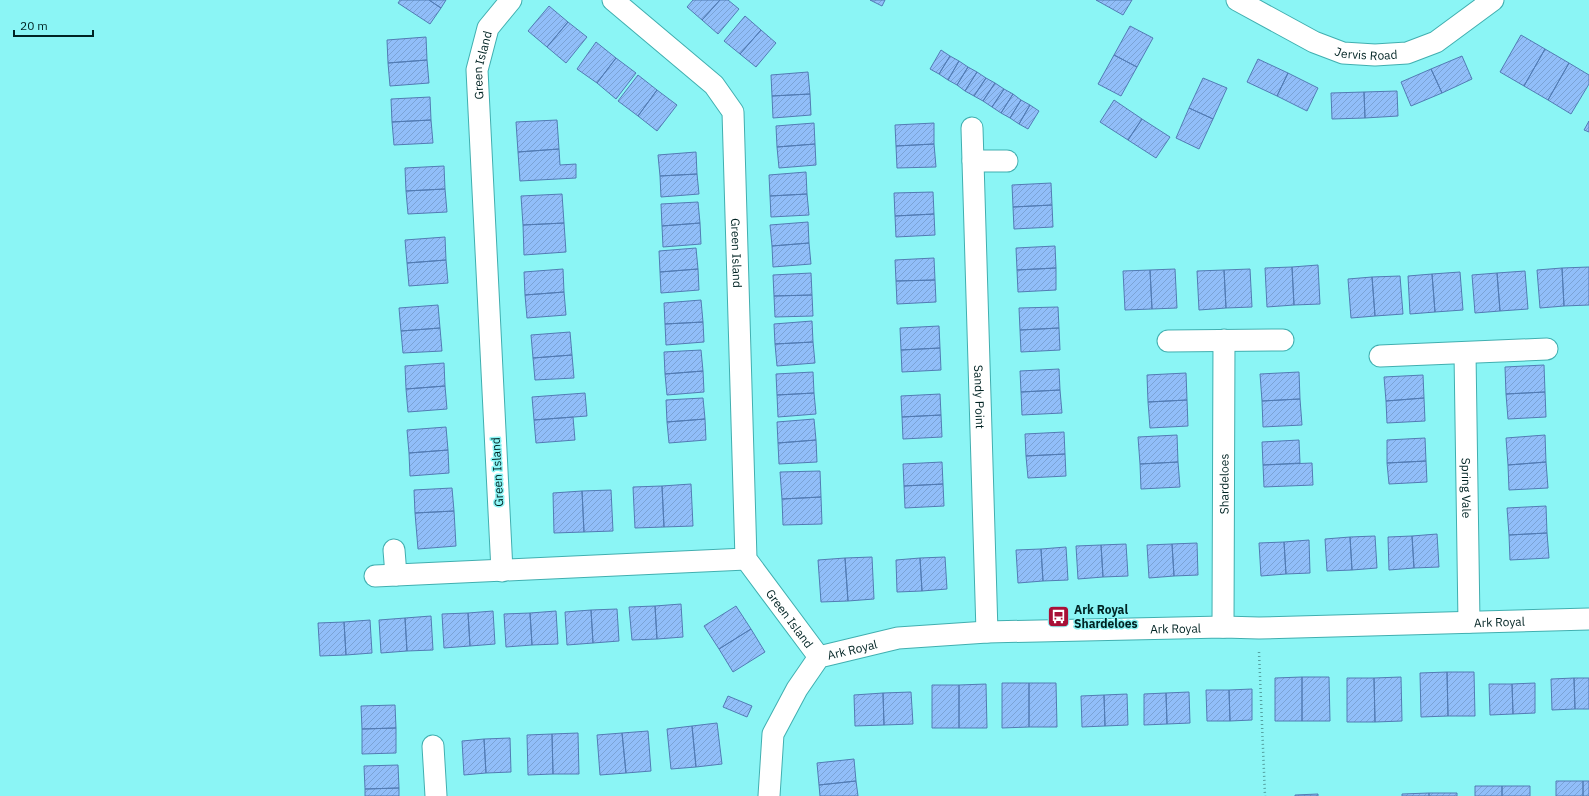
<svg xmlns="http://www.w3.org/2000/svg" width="1589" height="796" viewBox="0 0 1589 796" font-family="'IBM Plex Sans',sans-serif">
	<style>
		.building { fill: url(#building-hatch); stroke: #527cb4 }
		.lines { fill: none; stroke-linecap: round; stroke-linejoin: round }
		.street-casing { stroke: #41afb0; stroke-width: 23 }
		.path { stroke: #54a2a2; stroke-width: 2.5; stroke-dasharray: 1 3; stroke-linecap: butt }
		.street { stroke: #fff; stroke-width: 21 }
		.labels { text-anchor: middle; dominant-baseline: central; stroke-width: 3; stroke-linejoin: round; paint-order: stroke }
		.street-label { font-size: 12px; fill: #002323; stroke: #8bf5f5 }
		.poi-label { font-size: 12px; font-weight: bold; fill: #002323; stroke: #8bf5f5; text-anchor: start }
	</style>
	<defs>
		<pattern id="building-hatch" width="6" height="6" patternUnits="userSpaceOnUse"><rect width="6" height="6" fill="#91bef9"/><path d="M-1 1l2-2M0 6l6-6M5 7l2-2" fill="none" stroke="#7ba3d5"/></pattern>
	</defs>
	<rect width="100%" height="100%" fill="#8bf5f5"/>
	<path class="building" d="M400,0H429L441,8L430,24L398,3Z
		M429,0H446L441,8Z
		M693,0H720L702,20L687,7Z
		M720,0H728L739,9L718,34L702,20Z
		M870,0H885L882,6Z
		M1096,0H1132L1123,15Z
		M549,6L568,22L547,47L528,31Z
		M745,16L761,30L740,54L724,41Z
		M568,22L587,37L566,63L547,47Z
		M1130,26L1153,38L1137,67L1114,55Z
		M761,30L776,43L756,67L740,54Z
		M1521,35L1545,49L1524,86L1500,72Z
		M426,37L427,60L388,63L387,40Z
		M596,42L616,58L597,83L577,69Z
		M1545,49L1569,63L1548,100L1524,86Z
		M941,50L950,56L939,74L930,69Z
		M1114,55L1137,67L1121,96L1098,84Z
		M950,56L959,61L948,80L939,74Z
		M1462,56L1472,79L1442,93L1431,69Z
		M616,58L636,73L616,99L597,83Z
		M1258,59L1288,73L1277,96L1247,82Z
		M427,60L429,83L390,86L388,63Z
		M959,61L968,67L957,85L948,80Z
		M1569,63L1589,75V84L1571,114L1548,100Z
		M968,67L977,72L965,91L957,85Z
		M1431,69L1442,93L1411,106L1401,82Z
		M808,72L810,94L772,96L771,75Z
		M977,72L986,78L974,96L965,91Z
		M1288,73L1318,88L1307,111L1277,96Z
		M638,75L657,90L638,116L618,101Z
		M986,78L995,83L983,101L974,96Z
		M1203,78L1227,88L1213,119L1189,108Z
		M995,83L1004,89L992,107L983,101Z
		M1004,89L1013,94L1001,113L992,107Z
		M657,90L677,105L657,131L638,116Z
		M1397,91L1398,116L1365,118L1364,92Z
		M1364,92L1365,118L1332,119L1331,93Z
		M810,94L811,115L773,118L772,96Z
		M1013,94L1021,100L1010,118L1001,113Z
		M430,97L431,120L392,122L391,99Z
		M1021,100L1030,105L1019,124L1010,118Z
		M1114,100L1142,119L1128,140L1100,122Z
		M1030,105L1039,111L1028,129L1019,124Z
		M1189,108L1213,119L1199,149L1176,138Z
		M1142,119L1170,137L1156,158L1128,140Z
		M431,120L433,143L394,145L392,122Z
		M557,120L559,149L518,152L516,122Z
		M1589,121V132L1584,130Z
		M814,123L815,144L777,147L776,126Z
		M934,123V144L896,146L895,125Z
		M815,144L816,165L779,168L777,147Z
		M934,144L936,167L897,168L896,146Z
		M559,149L560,165L576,164V178L520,181L518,152Z
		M696,152L697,174L660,176L658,155Z
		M444,166L445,189L406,191L405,168Z
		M806,172L807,194L770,196L769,175Z
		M697,174L699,194L661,197L660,176Z
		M1051,183L1052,205L1013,207L1012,185Z
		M445,189L447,212L408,214L406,191Z
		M933,192L934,214L895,216L894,193Z
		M562,194L564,223L523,225L521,196Z
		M807,194L809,215L771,217L770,196Z
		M698,202L700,223L662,226L661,204Z
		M1052,205L1053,227L1014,229L1013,207Z
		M934,214L935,235L896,237L895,216Z
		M808,222L809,243L772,246L770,225Z
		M564,223L566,252L524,255L523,225Z
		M700,223L701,244L663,247L662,226Z
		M445,237L446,260L407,263L405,240Z
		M809,243L811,264L773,267L772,246Z
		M1055,246L1056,268L1017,270L1016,248Z
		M696,248L698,269L660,272L659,251Z
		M934,258L935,280L896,281L895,260Z
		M446,260L448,283L409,286L407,263Z
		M1318,265L1320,304L1294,305L1292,267Z
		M1292,267L1294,305L1267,307L1265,268Z
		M1589,267V305L1564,306L1562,268Z
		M1056,268V290L1018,292L1017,270Z
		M1562,268L1564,306L1540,308L1537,270Z
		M563,269L564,292L525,295L524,272Z
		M698,269L699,290L661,293L660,272Z
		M1175,269L1177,308L1152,309L1150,270Z
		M1250,269L1252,307L1226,308L1224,270Z
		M1150,270L1152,309L1125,310L1123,271Z
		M1224,270L1226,308L1199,310L1197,271Z
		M1525,271L1528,309L1500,311L1497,273Z
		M1460,272L1463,310L1435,312L1432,274Z
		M811,273L812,295L774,296L773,275Z
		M1497,273L1500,311L1475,313L1472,275Z
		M1432,274L1435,312L1410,314L1408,276Z
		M1400,276L1403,314L1375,316L1372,277Z
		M1372,277L1375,316L1351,318L1348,279Z
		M935,280L936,302L897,304L896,281Z
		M564,292L566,315L527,318L525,295Z
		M812,295L813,316L775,317L774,296Z
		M701,300L703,322L665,324L664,303Z
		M438,305L440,328L401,331L399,308Z
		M1058,307L1059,328L1020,330L1019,308Z
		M812,321L813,342L775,344L774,324Z
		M703,322L704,342L666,345L665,324Z
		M939,326L940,348L901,350L900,328Z
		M440,328L442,351L403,353L401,331Z
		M1059,328L1060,350L1021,352L1020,330Z
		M570,332L572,355L533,358L531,335Z
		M813,342L815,363L777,366L775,344Z
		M940,348L941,370L902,372L901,350Z
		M701,350L703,371L665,374L664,352Z
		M572,355L574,378L535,380L533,358Z
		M444,363L445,386L406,389L405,366Z
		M1544,365L1545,392L1506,394L1505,367Z
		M1059,369L1060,390L1021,392L1020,371Z
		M703,371L704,392L667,395L665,374Z
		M813,372L814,393L777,395L776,374Z
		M1299,372L1300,399L1262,401L1260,374Z
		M1186,373L1187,400L1148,402L1147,375Z
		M1423,375L1424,398L1386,401L1384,377Z
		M445,386L447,409L408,412L406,389Z
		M1060,390L1062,413L1022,415L1021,392Z
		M1545,392L1546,417L1508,419L1506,394Z
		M585,393L587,416L534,420L532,397Z
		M814,393L816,414L778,417L777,395Z
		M940,394L941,415L902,417L901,396Z
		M703,398L705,419L667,422L666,400Z
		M1424,398L1425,421L1387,423L1386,401Z
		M1300,399L1302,425L1263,427L1262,401Z
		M1187,400L1188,426L1150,428L1148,402Z
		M941,415L942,437L903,439L902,417Z
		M573,417L575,440L536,443L534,420Z
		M705,419L706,440L669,443L667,422Z
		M814,419L816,440L778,443L777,422Z
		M446,427L448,450L409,453L407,430Z
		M1064,432L1065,454L1026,456L1025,434Z
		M1177,435L1178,462L1140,464L1138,437Z
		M1545,435L1546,462L1508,465L1506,438Z
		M1425,438L1426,461L1387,463V440Z
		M816,440L817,462L779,464L778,443Z
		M1299,440L1300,463L1263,465L1262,442Z
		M448,450L449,473L410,476L409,453Z
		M1065,454L1066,476L1028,478L1026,456Z
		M1426,461L1427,482L1389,484L1387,463Z
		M942,462L943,484L904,486L903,464Z
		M1178,462L1180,487L1141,489L1140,464Z
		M1546,462L1548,488L1509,490L1508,465Z
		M1312,463L1313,485L1264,487L1263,465Z
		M820,471L821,497L782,499L780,472Z
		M691,484L693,526L664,527L662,486Z
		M943,484L944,506L905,508L904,486Z
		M662,486L664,527L635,528L633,487Z
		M452,488L454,511L415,513L414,490Z
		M611,490L613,531L584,532L582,491Z
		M582,491L584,532L554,533L553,493Z
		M821,497L822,524L783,525L782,499Z
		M1546,506L1547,533L1509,535L1507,508Z
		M454,511L456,546L418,549L415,513Z
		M1547,533L1549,558L1510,560L1509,535Z
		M1437,534L1439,567L1414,568L1412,536Z
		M1375,536L1377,568L1352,570L1350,537Z
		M1412,536L1414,568L1389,570L1388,537Z
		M1350,537L1352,570L1327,571L1325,539Z
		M1309,540L1310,573L1286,574L1284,542Z
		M1284,542L1286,574L1261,576L1259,543Z
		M1197,543L1198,575L1174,576L1172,544Z
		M1126,544L1128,576L1103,577L1101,545Z
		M1172,544L1174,576L1149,578L1147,545Z
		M1101,545L1103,577L1078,579L1076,546Z
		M1066,547L1068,580L1043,581L1041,549Z
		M1041,549L1043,581L1018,583L1016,550Z
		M872,557L874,599L848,601L845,558Z
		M945,557L947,589L922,591L920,558Z
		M845,558L848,601L821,602L818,560Z
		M920,558L922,591L897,592L896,560Z
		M681,604L683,637L657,639L655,606Z
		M655,606L657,639L632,640L629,607Z
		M736,606L751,629L719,649L704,626Z
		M617,609L619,641L593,643L591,610Z
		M591,610L593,643L567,645L565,612Z
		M493,611L495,644L470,646L468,613Z
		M556,611L558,644L532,645L530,613Z
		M468,613L470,646L444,648L442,614Z
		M530,613L532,645L506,647L504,614Z
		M431,616L433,650L407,651L405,618Z
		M405,618L407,651L381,653L379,620Z
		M370,620L372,653L346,655L344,622Z
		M344,622L346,655L320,656L318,623Z
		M751,629L765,652L733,672L719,649Z
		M1447,672L1448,716L1421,717L1420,673Z
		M1447,672H1474L1475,716H1448Z
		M1302,677V721H1275V678Z
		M1302,677H1329L1330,721H1302Z
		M1401,677L1402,721L1375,722L1374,678Z
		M1347,678H1374L1375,722H1347Z
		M1574,678L1575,709L1552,710L1551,679Z
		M1574,678H1589V709H1575Z
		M1002,683H1029V727L1002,728Z
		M1029,683H1056L1057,727H1029Z
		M1535,683V713L1513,714L1512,684Z
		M986,684L987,728H959V685Z
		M1489,684H1512L1513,714L1490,715Z
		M932,685H959V728H932Z
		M1252,689V720L1230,721L1229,690Z
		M1206,690H1229L1230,721H1207Z
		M911,692L913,724L884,725L883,693Z
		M1189,692L1190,723L1167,724L1166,693Z
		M883,693L884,725L855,726L854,695Z
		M1166,693L1167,724L1144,725V694Z
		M1127,694L1128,725L1105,726L1104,695Z
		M1104,695L1105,726L1082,727L1081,696Z
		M728,696L752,706L747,717L723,707Z
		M395,705L396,728L362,729L361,706Z
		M717,723L722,764L696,767L692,726Z
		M692,726L696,767L671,769L667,729Z
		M396,728V753L362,754V729Z
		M648,731L651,771L626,773L622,733Z
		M578,733L579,774H553L552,734Z
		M622,733L626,773L600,775L597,735Z
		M552,734L553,774L528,775L527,735Z
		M510,738L511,772L486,773L484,739Z
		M484,739L486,773L464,775L462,741Z
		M854,759L856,781L819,785L817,763Z
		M398,765L399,788L365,789L364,766Z
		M856,781L858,796H820L819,785Z
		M1556,781H1583V796H1556Z
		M1583,781H1589V796H1583Z
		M1475,786H1502V796H1475Z
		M1502,786H1530V796H1502Z
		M399,788V796H365V789Z
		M1429,793H1457V796H1429Z
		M1429,793V796H1402V794Z
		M1318,794V796H1295V795Z"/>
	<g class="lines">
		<defs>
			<g id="street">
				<path id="s1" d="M613,0L714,85L733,112L746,559L819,657"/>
				<path id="s2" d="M1237,0L1314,42L1343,53L1375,55L1407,53L1436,42L1493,0"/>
				<path id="s3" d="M972,128L987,632"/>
				<path d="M973,161H1007"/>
				<path d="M1168,341L1283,340"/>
				<path id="s4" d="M1465,353L1469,622"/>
				<path d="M1380,356L1547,349"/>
				<path d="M394,550L396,575"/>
				<path id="s5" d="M502,571L477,70L488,28L511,0"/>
				<path d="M375,576L746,559"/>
				<path id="s6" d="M1223,627L1224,340"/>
				<path d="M433,746L436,796"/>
				<path id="s7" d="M769,796L773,734L797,689L819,657L898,638L987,632L1223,627L1259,628L1589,619"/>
			</g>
		</defs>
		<use href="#street" class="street-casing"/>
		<path class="path" d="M1259,652L1265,796"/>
		<use href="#street" class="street"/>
	</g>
	<defs>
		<symbol id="bus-square" viewBox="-11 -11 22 22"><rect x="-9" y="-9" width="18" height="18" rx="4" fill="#a81037" stroke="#8bf5f5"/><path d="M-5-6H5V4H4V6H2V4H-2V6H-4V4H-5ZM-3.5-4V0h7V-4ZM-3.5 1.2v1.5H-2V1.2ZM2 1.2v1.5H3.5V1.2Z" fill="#fff"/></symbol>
	</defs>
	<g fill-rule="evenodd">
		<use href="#bus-square" x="1046" y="604" width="25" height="25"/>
	</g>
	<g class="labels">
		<g class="street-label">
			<text stroke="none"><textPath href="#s2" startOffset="142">Jervis Road</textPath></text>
			<text stroke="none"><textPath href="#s5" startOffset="507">Green Island</textPath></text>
			<text stroke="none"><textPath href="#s1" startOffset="306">Green Island</textPath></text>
			<text stroke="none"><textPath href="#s3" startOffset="269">Sandy Point</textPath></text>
			<text transform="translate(497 472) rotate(-93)">Green Island</text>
			<text stroke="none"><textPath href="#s6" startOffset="143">Shardeloes</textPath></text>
			<text stroke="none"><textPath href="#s4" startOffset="135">Spring Vale</textPath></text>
			<text stroke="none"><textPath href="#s1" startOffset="686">Green Island</textPath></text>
			<text stroke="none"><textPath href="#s7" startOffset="835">Ark Royal</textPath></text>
			<text stroke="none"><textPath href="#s7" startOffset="511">Ark Royal</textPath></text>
			<text stroke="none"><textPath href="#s7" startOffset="186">Ark Royal</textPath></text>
		</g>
		<g class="poi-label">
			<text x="1074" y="609">Ark Royal<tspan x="1074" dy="14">Shardeloes</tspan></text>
		</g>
	</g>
	<path d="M14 30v6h79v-6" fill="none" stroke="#002323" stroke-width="2"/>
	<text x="20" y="30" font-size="12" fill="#002323" stroke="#8bf5f5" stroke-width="3" paint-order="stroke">20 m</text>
</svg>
